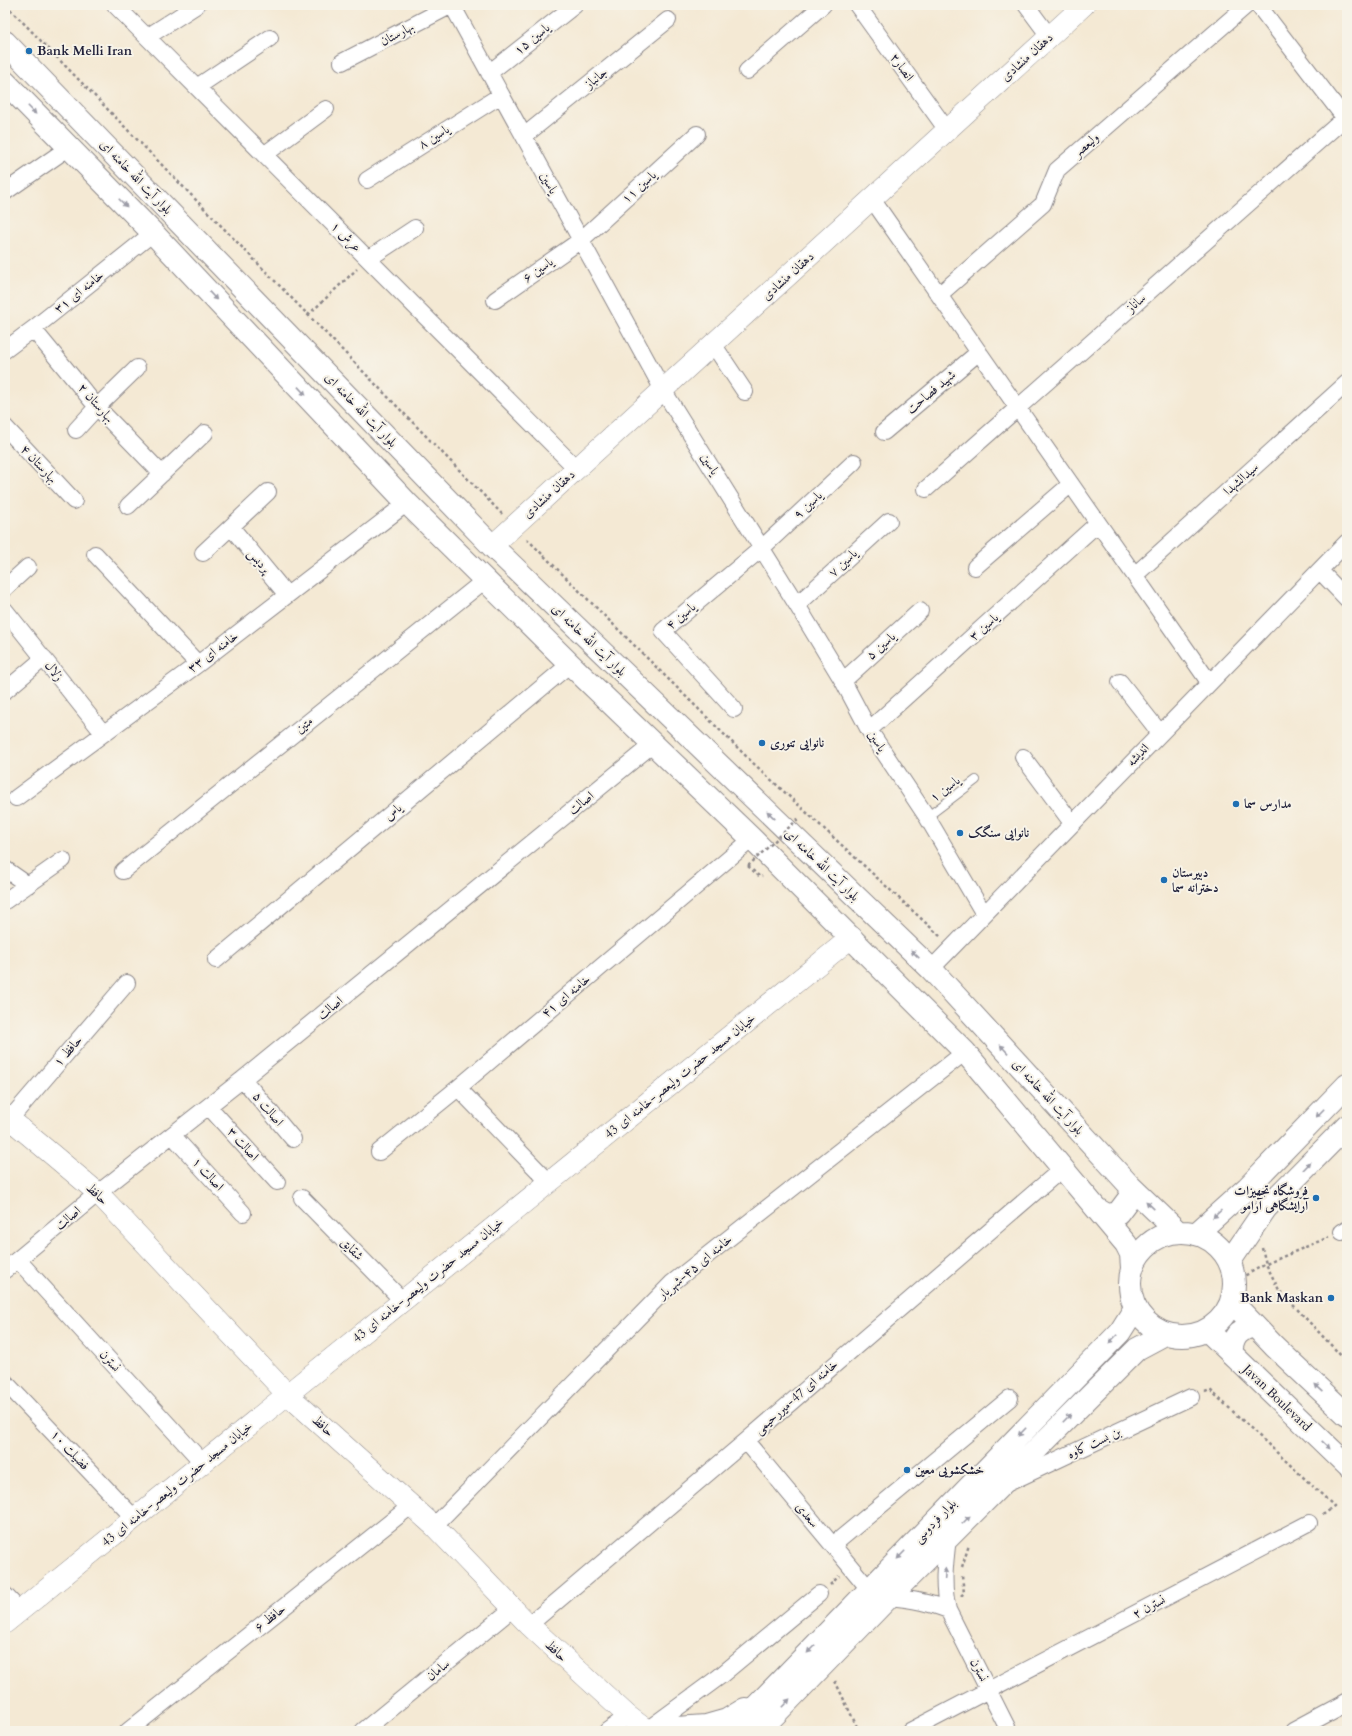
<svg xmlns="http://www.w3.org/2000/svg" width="1352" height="1736" viewBox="0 0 1352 1736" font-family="Cardo,Amiri,serif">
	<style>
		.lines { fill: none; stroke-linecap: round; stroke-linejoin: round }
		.service-casing { stroke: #8b8688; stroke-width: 10 }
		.minor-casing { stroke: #8b8688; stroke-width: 18 }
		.tertiary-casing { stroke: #8b8688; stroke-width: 22 }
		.secondary-casing { stroke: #8b8688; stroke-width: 24 }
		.primary-casing { stroke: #8b8688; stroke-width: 24 }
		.path { stroke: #8b8688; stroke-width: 2.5; stroke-dasharray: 3 3; stroke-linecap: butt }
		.service { stroke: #fff; stroke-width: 8 }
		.minor { stroke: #fff; stroke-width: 16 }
		.tertiary { stroke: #fff; stroke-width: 21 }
		.secondary { stroke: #fff; stroke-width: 22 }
		.primary { stroke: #fff; stroke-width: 22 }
		.path-bridge { stroke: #8b8688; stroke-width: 2.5; stroke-dasharray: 3 3; stroke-linecap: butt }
		.oneway { fill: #9c9ca7 }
		.poi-dot { fill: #1f6fb2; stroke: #f7f3e8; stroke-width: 1.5 }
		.labels { text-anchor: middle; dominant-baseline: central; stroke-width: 4; stroke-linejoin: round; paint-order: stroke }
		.street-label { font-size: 13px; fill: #22223b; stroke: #f7f3e8 }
		.poi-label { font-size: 13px; font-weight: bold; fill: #22223b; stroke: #f7f3e8; text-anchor: start }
	</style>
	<rect width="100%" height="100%" fill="#f7f3e8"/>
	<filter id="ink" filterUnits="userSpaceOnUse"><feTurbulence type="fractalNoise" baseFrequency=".025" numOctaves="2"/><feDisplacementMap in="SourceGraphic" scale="8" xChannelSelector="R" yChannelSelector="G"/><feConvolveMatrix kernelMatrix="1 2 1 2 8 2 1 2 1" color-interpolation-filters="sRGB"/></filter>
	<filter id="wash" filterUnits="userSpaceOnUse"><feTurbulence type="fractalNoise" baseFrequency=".012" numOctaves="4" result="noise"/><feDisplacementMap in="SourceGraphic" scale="16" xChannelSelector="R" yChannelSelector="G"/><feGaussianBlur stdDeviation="0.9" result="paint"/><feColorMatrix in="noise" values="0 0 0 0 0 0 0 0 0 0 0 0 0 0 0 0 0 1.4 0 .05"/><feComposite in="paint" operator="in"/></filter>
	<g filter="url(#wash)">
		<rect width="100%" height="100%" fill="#f4e9d4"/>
	</g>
	<g filter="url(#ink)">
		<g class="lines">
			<defs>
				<path id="service" d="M927,817L976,780"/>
				<path id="minor" d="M115,5L577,469
					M452,5L663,390L797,605L843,681L869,730L927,817L984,914
					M857,5L947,130
					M1026,5L1049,36
					M1258,5L1347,121
					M147,37L197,5
					M342,62L452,5
					M747,71L823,5
					M489,73L575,5
					M197,87L270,38
					M524,136L668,20
					M264,155L326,109
					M367,180L501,95
					M5,192L68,148
					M872,199L1209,682
					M368,259L415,228
					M939,295L1043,204L1057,170L1247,5
					M495,300L581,240L697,134
					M33,329L97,407L162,474
					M713,344L745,392
					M5,350L33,329L153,233
					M5,427L74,501
					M76,430L97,407L137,368
					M884,432L979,352
					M926,489L1345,118
					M128,506L205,433
					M231,527L287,595
					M203,553L268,492
					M95,554L198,664
					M975,567L1071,484
					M1320,571L1347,599
					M1135,575L1347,383
					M5,588L28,567
					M797,605L889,521
					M5,610L103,733
					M843,681L920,611
					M1120,682L1160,733
					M5,691L44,658
					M734,709L663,631L762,548L854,462
					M869,730L1098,523
					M1023,757L1072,823
					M16,798L198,664L407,503
					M5,869L28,885
					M123,871L485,580
					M5,901L63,860
					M216,960L570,664
					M931,969L1347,542
					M243,1079L293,1139
					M458,1088L549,1182
					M209,1107L277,1182
					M10,1119L127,983
					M173,1136L243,1213
					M379,1152L458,1088L752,839
					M302,1198L403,1301
					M1342,1232L1347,1229
					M18,1260L203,1463
					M5,1270L98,1193L243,1079L653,744
					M5,1382L134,1518
					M746,1441L869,1589
					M1008,1483L1191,1397
					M434,1526L672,1283L965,1052
					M948,1538C945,1562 942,1585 948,1610L1009,1731
					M833,1545L1010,1398
					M5,1595L20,1611
					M889,1597C910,1599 929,1602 948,1610
					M529,1625L746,1441L1063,1168
					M647,1730L719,1677L819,1594
					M128,1731L412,1505
					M363,1731L512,1609
					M607,1731L628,1716
					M910,1731L1309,1523
					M1293,1731L1347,1702"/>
				<path id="tertiary" d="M492,546L1084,5
					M5,1115L98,1193L287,1394L434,1526L529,1625L628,1716L648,1731
					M5,1623L852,937"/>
				<path id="secondary" d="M1196,1234L1247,1188L1347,1085
					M1230,1261L1266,1208L1347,1126
					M1231,1353C1233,1336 1238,1330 1254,1326
					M647,1730L706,1726L727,1720L745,1709
					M732,1731L1120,1332L1135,1308
					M759,1731L889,1597L1137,1349L1165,1334"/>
				<path id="primary" d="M5,42L492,546L931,969L1131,1187L1178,1232
					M5,82L153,233L407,503L570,664L752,839L965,1052L1126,1244L1131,1254L1132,1268
					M1097,1209L1107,1215L1118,1213L1130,1197L1131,1187
					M1130 1284a52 52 0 1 1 104 0a52 52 0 1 1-104 0Z
					M1232,1302L1274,1346L1347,1415
					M1207,1330L1347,1465"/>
			</defs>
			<use href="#service" class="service-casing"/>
			<use href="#minor" class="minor-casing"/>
			<use href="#tertiary" class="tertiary-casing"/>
			<use href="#secondary" class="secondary-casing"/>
			<use href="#primary" class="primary-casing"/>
			<path class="path" d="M6,5L502,514
				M308,315L357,269
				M527,539L752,762L941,937
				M748,866L760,877L762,876
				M1262,1248L1266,1264L1279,1290L1347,1362
				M1235,1281L1266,1264L1329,1237
				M1205,1392L1210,1390L1334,1506L1321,1515
				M962,1567L969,1545
				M830,1585L839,1576
				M961,1596L964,1593L962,1576
				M835,1681L859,1731"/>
			<use href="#service" class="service"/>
			<use href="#minor" class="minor"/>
			<use href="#tertiary" class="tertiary"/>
			<use href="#secondary" class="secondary"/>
			<use href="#primary" class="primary"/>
			<path class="path-bridge" d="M748,866L800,817"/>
		</g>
		<defs><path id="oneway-solid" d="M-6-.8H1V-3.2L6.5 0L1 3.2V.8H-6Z"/></defs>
		<g class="oneway">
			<use href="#oneway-solid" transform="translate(32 110) rotate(46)"/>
			<use href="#oneway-solid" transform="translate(123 203) rotate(45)"/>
			<use href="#oneway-solid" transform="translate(213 296) rotate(47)"/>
			<use href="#oneway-solid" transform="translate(302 391) rotate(47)"/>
			<use href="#oneway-solid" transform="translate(771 815) rotate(-136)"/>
			<use href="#oneway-solid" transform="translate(915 954) rotate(-136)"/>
			<use href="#oneway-solid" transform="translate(1004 1049) rotate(-133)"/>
			<use href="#oneway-solid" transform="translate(1320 1113) rotate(134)"/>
			<use href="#oneway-solid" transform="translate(1307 1166) rotate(-46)"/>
			<use href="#oneway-solid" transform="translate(1150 1205) rotate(-136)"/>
			<use href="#oneway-solid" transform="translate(1217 1214) rotate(138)"/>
			<use href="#oneway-solid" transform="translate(1113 1339) rotate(134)"/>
			<use href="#oneway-solid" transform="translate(1319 1388) rotate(-137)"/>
			<use href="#oneway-solid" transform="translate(1067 1418) rotate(-45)"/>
			<use href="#oneway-solid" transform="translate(1022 1432) rotate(134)"/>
			<use href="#oneway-solid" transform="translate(1326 1445) rotate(44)"/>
			<use href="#oneway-solid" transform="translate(966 1520) rotate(-45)"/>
			<use href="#oneway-solid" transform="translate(901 1555) rotate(134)"/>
			<use href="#oneway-solid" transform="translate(945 1574) rotate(-86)"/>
			<use href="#oneway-solid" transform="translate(811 1649) rotate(134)"/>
			<use href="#oneway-solid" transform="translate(786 1703) rotate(-46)"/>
		</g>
	</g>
	<g class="poi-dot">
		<circle cx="29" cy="51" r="4"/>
		<circle cx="762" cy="743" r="4"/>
		<circle cx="1236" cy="804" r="4"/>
		<circle cx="960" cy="833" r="4"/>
		<circle cx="1164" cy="880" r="4"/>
		<circle cx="1316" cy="1198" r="4"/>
		<circle cx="1331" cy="1298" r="4"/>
		<circle cx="907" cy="1470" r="4"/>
	</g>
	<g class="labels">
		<g class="street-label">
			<text transform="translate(397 34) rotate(-28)">بهارستان</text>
			<text transform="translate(532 39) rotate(-39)">یاسین ۱۵</text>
			<text transform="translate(1027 57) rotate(-42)">دهقان منشادی</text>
			<text transform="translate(902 67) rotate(54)">انصار۲</text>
			<text transform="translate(596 78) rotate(-39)">جانباز</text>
			<text transform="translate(434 137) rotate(-32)">یاسین ۸</text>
			<text transform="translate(1086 145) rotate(-41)">ولیعصر</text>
			<text transform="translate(136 177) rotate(46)">بلوار آیت الله خامنه ای</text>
			<text transform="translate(549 183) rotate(61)">یاسین</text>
			<text transform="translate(639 187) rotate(-42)">یاسین ۱۱</text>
			<text transform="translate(346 237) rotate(45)">عرش ۱</text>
			<text transform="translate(538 270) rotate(-35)">یاسین ۶</text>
			<text transform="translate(788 276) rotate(-42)">دهقان منشادی</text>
			<text transform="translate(79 292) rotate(-39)">خامنه ای ۳۱</text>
			<text transform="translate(1136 303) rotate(-41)">ساناز</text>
			<text transform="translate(931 392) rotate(-40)">شهید فصاحت</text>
			<text transform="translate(96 403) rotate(49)">بهارستان ۲</text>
			<text transform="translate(361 410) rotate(46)">بلوار آیت الله خامنه ای</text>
			<text transform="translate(39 464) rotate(47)">بهارستان ۴</text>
			<text transform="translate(710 464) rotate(58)">یاسین</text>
			<text transform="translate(1241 479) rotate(-42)">سیدالشهدا</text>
			<text transform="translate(549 494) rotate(-42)">دهقان منشادی</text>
			<text transform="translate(808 505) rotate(-43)">یاسین ۹</text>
			<text transform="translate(259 561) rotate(50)">پردیس</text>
			<text transform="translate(843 563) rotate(-43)">یاسین ۷</text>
			<text transform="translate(681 616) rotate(-40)">یاسین ۴</text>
			<text transform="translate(984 627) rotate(-42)">یاسین ۳</text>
			<text transform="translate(589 640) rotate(44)">بلوار آیت الله خامنه ای</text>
			<text transform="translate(881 646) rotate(-42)">یاسین ۵</text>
			<text transform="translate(213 652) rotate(-37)">خامنه ای ۳۳</text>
			<text transform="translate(54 671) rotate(51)">زلال</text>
			<text transform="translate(304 725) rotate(-39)">متین</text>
			<text transform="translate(877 741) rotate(57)">یاسین</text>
			<text transform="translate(1138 755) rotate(-46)">اندیشه</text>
			<text transform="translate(945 789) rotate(-37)">یاسین ۱</text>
			<text transform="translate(581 803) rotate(-39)">اصالت</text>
			<text transform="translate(393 812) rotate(-40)">یاس</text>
			<text transform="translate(822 865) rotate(44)">بلوار آیت الله خامنه ای</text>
			<text transform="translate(566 996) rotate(-40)">خامنه ای ۴۱</text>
			<text transform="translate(330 1008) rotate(-39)">اصالت</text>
			<text transform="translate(68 1051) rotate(-49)">حافظ ۱</text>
			<text transform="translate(680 1076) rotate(-39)">خیابان مسجد حضرت ولیعصر-خامنه ای 43</text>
			<text transform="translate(1048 1097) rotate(47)">بلوار آیت الله خامنه ای</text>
			<text transform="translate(268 1109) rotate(50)">اصالت ۵</text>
			<text transform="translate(243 1144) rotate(48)">اصالت ۳</text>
			<text transform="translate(208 1174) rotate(48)">اصالت ۱</text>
			<text transform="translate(97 1194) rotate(43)">حافظ</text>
			<text transform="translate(68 1218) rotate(-40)">اصالت</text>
			<text transform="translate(352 1249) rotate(46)">شقایق</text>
			<text transform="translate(695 1267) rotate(-40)">خامنه ای ۴۵-شهریار</text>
			<text transform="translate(428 1280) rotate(-39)">خیابان مسجد حضرت ولیعصر-خامنه ای 43</text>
			<text transform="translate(110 1361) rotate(48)">نسترن</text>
			<text transform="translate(796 1397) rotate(-41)">خامنه ای 47-میررحیمی</text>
			<text transform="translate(1277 1398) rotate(44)">Javan Boulevard</text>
			<text transform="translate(323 1426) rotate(42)">حافظ</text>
			<text transform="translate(1094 1443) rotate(-25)">بن بست کاوه</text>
			<text transform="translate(70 1450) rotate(47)">فضیلت ۱۰</text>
			<text transform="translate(177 1484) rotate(-39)">خیابان مسجد حضرت ولیعصر-خامنه ای 43</text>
			<text transform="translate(807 1515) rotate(50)">سعدی</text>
			<text transform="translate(935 1521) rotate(-46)">بلوار فردوسی</text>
			<text transform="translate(1149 1607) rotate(-28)">نسترن ۲</text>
			<text transform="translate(270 1618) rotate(-39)">حافظ ۶</text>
			<text transform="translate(556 1651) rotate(43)">حافظ</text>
			<text transform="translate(438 1670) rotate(-39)">سامان</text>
			<text transform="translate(979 1670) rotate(63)">نسترن</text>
		</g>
		<g class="poi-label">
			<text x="37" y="51">Bank Melli Iran</text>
			<text x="770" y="743">نانوایی تنوری</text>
			<text x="1244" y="804">مدارس سما</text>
			<text x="968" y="833">نانوایی سنگک</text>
			<text x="1172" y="873">دبیرستان<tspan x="1172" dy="15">دخترانه سما</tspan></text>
			<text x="1308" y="1191" text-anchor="end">فروشگاه تجهیزات<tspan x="1308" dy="15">آرایشگاهی آرامو</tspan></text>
			<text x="1323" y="1298" text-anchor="end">Bank Maskan</text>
			<text x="915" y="1470">خشکشویی معین</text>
		</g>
	</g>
	<rect width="1352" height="1736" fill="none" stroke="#f7f3e8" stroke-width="20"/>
</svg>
